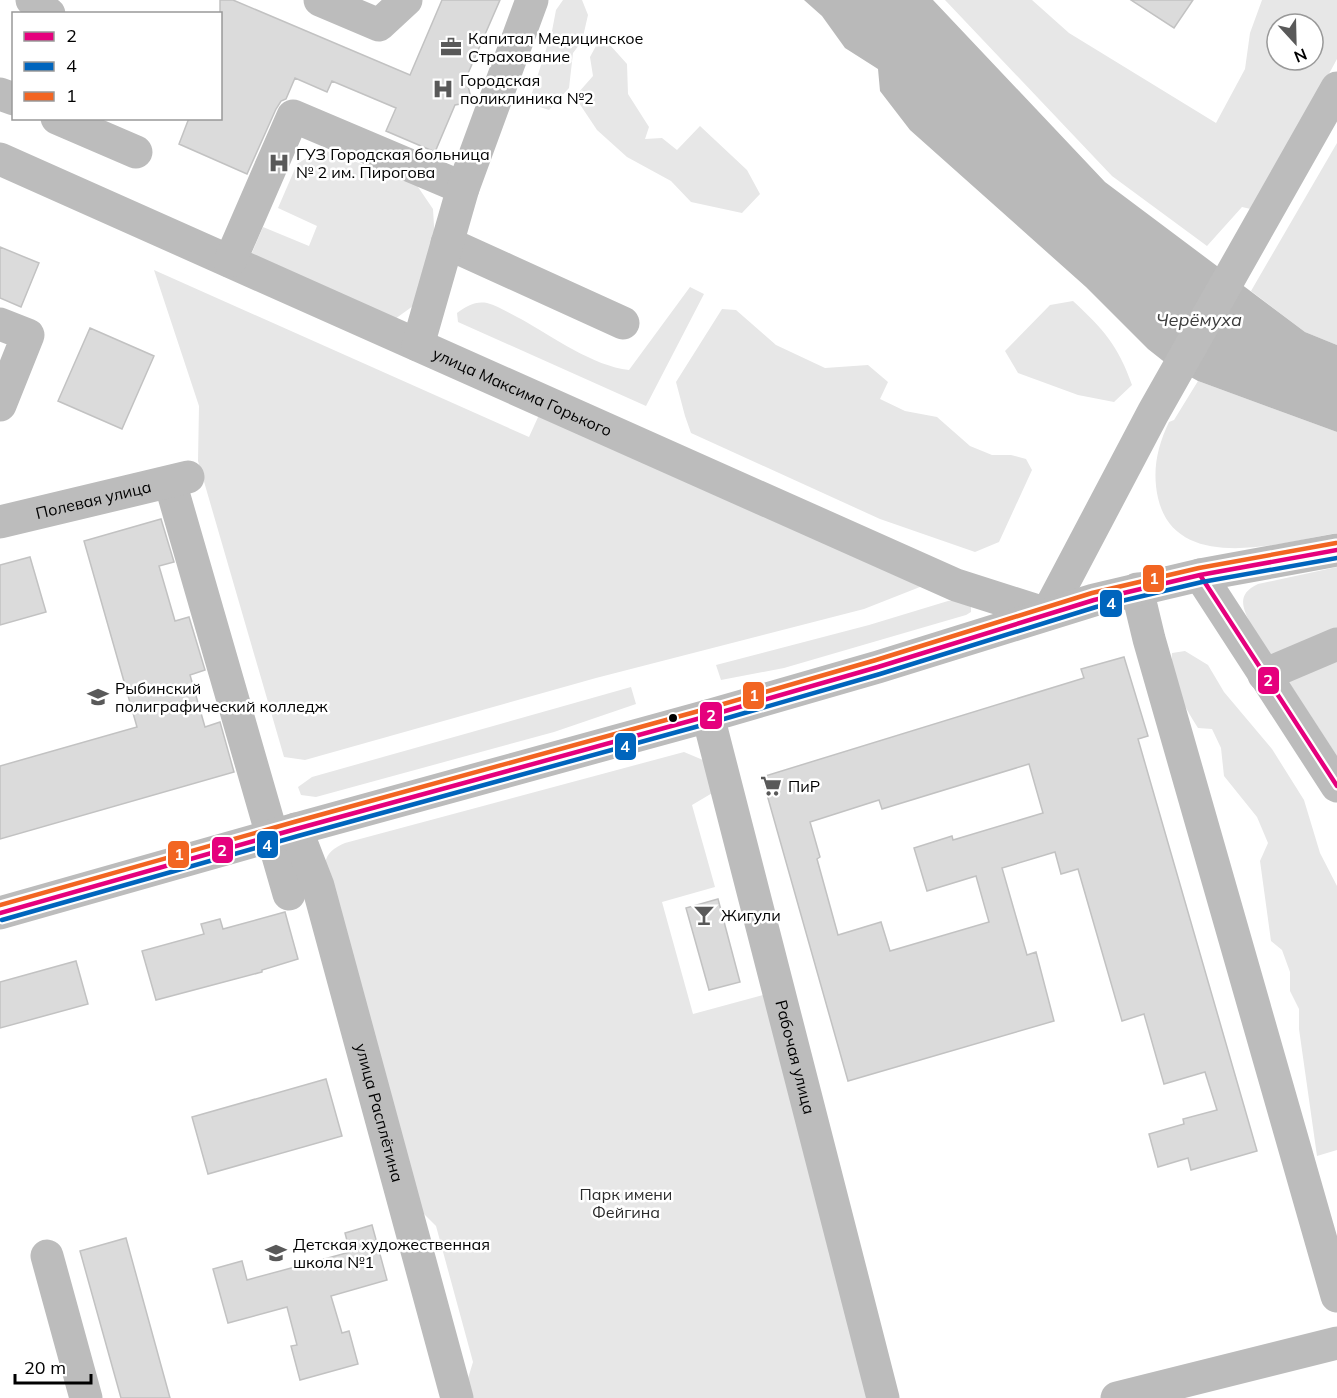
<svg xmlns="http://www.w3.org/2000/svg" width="1337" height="1398" viewBox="0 0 1337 1398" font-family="Mulish,sans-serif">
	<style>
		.green { fill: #e7e7e7; fill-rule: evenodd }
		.water { fill: #b9b9b9 }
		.building { fill: #dbdbdb; stroke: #c2c2c2; stroke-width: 1.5; fill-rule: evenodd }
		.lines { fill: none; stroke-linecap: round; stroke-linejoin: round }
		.minor { stroke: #bcbcbc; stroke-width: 33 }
		.bus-1-casing { stroke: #fff; stroke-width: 9 }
		.bus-2-casing { stroke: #fff; stroke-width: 9 }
		.bus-3-casing { stroke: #fff; stroke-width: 9 }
		.bus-1 { stroke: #e5007d; stroke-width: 4.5 }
		.bus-2 { stroke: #0065bd; stroke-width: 4.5 }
		.bus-3 { stroke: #f26522; stroke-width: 4.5 }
		.bus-dot { fill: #000; stroke: #fff; stroke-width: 2 }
		.labels { text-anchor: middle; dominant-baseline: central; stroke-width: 5; stroke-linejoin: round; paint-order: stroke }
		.poi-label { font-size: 16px; fill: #000; stroke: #fff; text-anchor: start }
		.street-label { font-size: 16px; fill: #000; stroke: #fff }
		.park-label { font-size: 16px; fill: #2b2b2b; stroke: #fff }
		.water-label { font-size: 18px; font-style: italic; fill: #3c3c3c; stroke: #fff }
		.line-badge { stroke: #fff; stroke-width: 2 }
		.badge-label { font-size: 16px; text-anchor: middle; font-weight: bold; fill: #fff }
	</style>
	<rect width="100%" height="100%" fill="#fff"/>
	<path class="green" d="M563,0H582L588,15L582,41L573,53L569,88L549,110L540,107L532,93L552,31L556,10Z
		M945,0H1032L1069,33L1216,123L1245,69L1250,33L1262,0H1337V59L1255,210L1242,207L1207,246L1112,176ZM1277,24H1313V60H1277Z
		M597,44L610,45L627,64L628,94L649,127L645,139L662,138L677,150L700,126L747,170L760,194L742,213L691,202L671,181L627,157L597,130L579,103L578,93L593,76L590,57Z
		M1337,143V345L1305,332L1251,291Z
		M321,149L416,184L433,209L435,243L413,306L395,319L251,255L263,227L309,246L317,226L278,208L297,164Z
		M154,270L529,437L539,415L925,585L864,609L596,678L305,760L284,757L198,461L199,406Z
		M690,287L704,294L646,406L458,322L457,313C467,306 475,301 487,303C498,306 511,314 521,319C553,337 593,366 629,370Z
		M1073,301C1103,329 1118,345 1132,385L1114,402L1078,395L1018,373L1005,351L1050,305Z
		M722,309L736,310L776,345L825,368L868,365L888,382L880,399L905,411L937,417L970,446L992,455H1011L1026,459L1032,470L999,542L975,552L880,519L691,433L685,416L676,382Z
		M1198,381L1337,432V533C1284,542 1176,576 1158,498C1152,471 1157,447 1169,422L1174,420Z
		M1337,567V756L1250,623C1242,606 1237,594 1258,584Z
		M960,599L971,606V612L966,615L784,668L721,680L716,665L869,625L948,601Z
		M1185,651L1208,665L1224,692L1272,749L1304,800L1320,853L1337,886V1150L1317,1156L1299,1029V1009L1290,991V972L1282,950L1271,941L1260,861L1268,843L1257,817L1224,776L1221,748L1212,729L1198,728C1182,702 1170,684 1172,653Z
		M631,687L636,704L554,732L316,797L301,795L298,787L312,777Z
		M684,752L703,760L714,792L692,805L715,887L662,902L693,1014L767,994L874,1398H470L466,1385L473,1362L436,1226L418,1208L325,864C327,852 334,848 345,843Z"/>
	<path class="water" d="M804,0H933L1105,182L1305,332L1337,345V432L1198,381L1167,364L1148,349L1086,287L910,130L880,91L878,69L845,48L822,16Z"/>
	<path class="building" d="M220,0H233L410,75L442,0H500L466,78L472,102L455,105L435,152L386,131L396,108L332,81L327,92L295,78L286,99L281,101L276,109L247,174L179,144L189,118H220Z
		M1131,0H1193L1174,28Z
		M0,247L39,263L21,307L0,298Z
		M90,328L154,356L122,429L58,401Z
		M161,519L174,562L159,566L175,621L189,617L205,670L190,675L205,727L220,722L234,772L0,839V766L137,727L84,541Z
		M30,557L46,612L0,625V565Z
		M1124,657L1148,736L1138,739L1257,1151L1191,1170L1188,1158L1158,1167L1149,1134L1184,1124L1183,1119L1217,1110L1205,1072L1164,1084L1144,1014L1122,1021L1078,869L1061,874L1055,852L1002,868L1027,955L1036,952L1054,1021L848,1081L762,777L1084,678L1081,669ZM1029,764L1043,813L953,840L952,836L914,848L927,891L976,876L989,922L890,951L881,922L838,935L817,859L820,857L810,822L879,800L882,809Z
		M718,899L740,982L709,990L686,908Z
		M285,912L298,959L262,970V972L156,1000L142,951L204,934L201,924L220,919L223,929Z
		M76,961L88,1004L0,1028V982Z
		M326,1079L342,1136L208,1174L192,1117Z
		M372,1225L387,1280L331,1296L342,1333L349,1331L358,1364L300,1380L291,1346L297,1345L287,1307L228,1323L213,1269L242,1261L247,1280L350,1252L345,1233Z
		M126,1238L170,1398H121L80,1251Z"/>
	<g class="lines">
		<g class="minor">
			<path d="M32,0L49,14"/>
			<path d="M320,0L379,25L406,0"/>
			<path d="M0,94L14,99"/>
			<path d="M57,118L136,152"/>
			<path id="s1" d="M0,159L956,585L1047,614L1153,413L1337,88"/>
			<path d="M447,243L623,323"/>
			<path d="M230,261L293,116L463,188"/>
			<path d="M0,324L28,335L0,405"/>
			<path d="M418,345L463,188L532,0"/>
			<path d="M170,482L289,894"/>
			<path id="s2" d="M0,522L188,477"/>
			<path d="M1200,575L1337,786"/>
			<path d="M1137,589L1149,639L1337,1296"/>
			<path d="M1264,675L1337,644"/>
			<path id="s3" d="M708,716L883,1398"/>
			<path id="s4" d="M296,829L318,886L457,1398"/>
			<path d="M0,913L296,829L708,716L878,667L1094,600L1200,575L1337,550"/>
			<path d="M47,1256L86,1398"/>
			<path d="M1117,1398L1337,1343"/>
		</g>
		<defs>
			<path id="bus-1" d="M1200,575L1337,786
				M0,913L296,829L708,716L878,667L1094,600L1200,575L1337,550"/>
			<path id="bus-2" d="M2,920L298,836L710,723L880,674L1096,607L1202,582L1337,558"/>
			<path id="bus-3" d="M0,905L294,822L706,709L876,660L1092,593L1199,568L1336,543"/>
		</defs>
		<use href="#bus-1" class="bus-1-casing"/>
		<use href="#bus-2" class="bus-2-casing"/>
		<use href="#bus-3" class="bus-3-casing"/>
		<use href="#bus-1" class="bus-1"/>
		<use href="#bus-2" class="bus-2"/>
		<use href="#bus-3" class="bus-3"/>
	</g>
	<defs>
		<symbol id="office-bare" viewBox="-9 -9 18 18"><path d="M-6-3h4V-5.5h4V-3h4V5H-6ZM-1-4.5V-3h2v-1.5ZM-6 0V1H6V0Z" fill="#595959" stroke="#fff" stroke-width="2.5" paint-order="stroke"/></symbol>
		<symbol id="hospital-bare" viewBox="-9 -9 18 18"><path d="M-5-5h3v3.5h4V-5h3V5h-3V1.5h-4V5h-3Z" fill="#595959" stroke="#fff" stroke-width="2.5" paint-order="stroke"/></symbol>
		<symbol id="university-bare" viewBox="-9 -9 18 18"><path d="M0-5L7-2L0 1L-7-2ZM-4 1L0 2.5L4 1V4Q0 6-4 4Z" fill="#595959" stroke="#fff" stroke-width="2.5" paint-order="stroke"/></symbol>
		<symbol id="supermarket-bare" viewBox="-9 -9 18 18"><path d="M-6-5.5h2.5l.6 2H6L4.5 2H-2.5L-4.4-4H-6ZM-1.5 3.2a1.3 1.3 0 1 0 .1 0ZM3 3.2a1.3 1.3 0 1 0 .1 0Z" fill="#595959" stroke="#fff" stroke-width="2.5" paint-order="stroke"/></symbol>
		<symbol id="bar-bare" viewBox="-9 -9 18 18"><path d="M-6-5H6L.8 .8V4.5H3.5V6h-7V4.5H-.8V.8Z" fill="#595959" stroke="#fff" stroke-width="2.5" paint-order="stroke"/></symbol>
		<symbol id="school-bare" viewBox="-9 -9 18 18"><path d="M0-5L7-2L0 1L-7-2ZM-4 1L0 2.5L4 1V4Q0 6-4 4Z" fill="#595959" stroke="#fff" stroke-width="2.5" paint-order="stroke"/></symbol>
	</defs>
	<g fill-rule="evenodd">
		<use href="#office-bare" x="436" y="32" width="30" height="30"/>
		<use href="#hospital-bare" x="428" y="74" width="30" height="30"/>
		<use href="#hospital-bare" x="264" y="148" width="30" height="30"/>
		<use href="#university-bare" x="83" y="682" width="30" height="30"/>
		<use href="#supermarket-bare" x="756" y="771" width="30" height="30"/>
		<use href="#bar-bare" x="689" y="900" width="30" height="30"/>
		<use href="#school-bare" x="261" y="1238" width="30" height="30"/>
	</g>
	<circle class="bus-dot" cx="673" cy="718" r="5"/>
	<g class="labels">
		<g class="poi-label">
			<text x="468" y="38">Капитал Медицинское<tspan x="468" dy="18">Страхование</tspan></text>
			<text x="460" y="80">Городская<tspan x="460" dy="18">поликлиника №2</tspan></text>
			<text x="296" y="154">ГУЗ Городская больница<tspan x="296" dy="18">№ 2 им. Пирогова</tspan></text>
			<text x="115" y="688">Рыбинский<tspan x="115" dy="18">полиграфический колледж</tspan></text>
			<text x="788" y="786">ПиР</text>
			<text x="721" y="915">Жигули</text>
			<text x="293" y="1244">Детская художественная<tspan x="293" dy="18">школа №1</tspan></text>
		</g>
		<g class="street-label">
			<text stroke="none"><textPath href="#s1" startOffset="572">улица Максима Горького</textPath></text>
			<text stroke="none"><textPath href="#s2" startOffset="96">Полевая улица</textPath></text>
			<text stroke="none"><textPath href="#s3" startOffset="352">Рабочая улица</textPath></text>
			<text stroke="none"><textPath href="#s4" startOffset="296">улица Расплётина</textPath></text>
		</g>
		<g class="park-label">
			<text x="626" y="1194">Парк имени<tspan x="626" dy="18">Фейгина</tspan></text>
		</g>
		<g class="water-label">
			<text x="1199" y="319">Черёмуха</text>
		</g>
	</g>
	<g class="line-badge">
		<rect x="1142" y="564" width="23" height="29" rx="6" fill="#f26522"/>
		<rect x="1099" y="589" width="24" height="29" rx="6" fill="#0065bd"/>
		<rect x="1257" y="666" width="23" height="29" rx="6" fill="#e5007d"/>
		<rect x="742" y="681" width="23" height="29" rx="6" fill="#f26522"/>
		<rect x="699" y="701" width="24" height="29" rx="6" fill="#e5007d"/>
		<rect x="614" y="732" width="23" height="29" rx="6" fill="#0065bd"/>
		<rect x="256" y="830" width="23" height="29" rx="6" fill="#0065bd"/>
		<rect x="211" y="836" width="23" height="28" rx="6" fill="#e5007d"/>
		<rect x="167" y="840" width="23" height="29" rx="6" fill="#f26522"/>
	</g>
	<g class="badge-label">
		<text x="1154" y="584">1</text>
		<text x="1111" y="609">4</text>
		<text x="1268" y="686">2</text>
		<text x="754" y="701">1</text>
		<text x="711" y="721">2</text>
		<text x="625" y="752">4</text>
		<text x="267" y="851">4</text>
		<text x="222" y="856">2</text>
		<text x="179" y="860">1</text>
	</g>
	<rect x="12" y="12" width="210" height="108" fill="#ffffff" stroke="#999999" stroke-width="1.5"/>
	<rect x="24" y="32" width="30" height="9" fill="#e5007d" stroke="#999999" stroke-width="1.5"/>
	<text x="66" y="42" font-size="18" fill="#000000">2</text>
	<rect x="24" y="62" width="30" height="9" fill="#0065bd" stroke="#999999" stroke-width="1.5"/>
	<text x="66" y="72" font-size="18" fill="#000000">4</text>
	<rect x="24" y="92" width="30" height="9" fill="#f26522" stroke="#999999" stroke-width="1.5"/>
	<text x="66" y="102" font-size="18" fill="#000000">1</text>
	<g transform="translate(1295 42) rotate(158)"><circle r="28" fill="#ffffff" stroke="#999999" stroke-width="1.5"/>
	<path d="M0-4.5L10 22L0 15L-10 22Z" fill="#595959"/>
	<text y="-9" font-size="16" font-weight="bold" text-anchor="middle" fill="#000000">N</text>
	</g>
	<path d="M15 1374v9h76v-9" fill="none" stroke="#000000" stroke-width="3"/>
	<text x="24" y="1374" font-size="18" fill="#000000" stroke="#ffffff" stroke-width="4.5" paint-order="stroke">20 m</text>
</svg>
